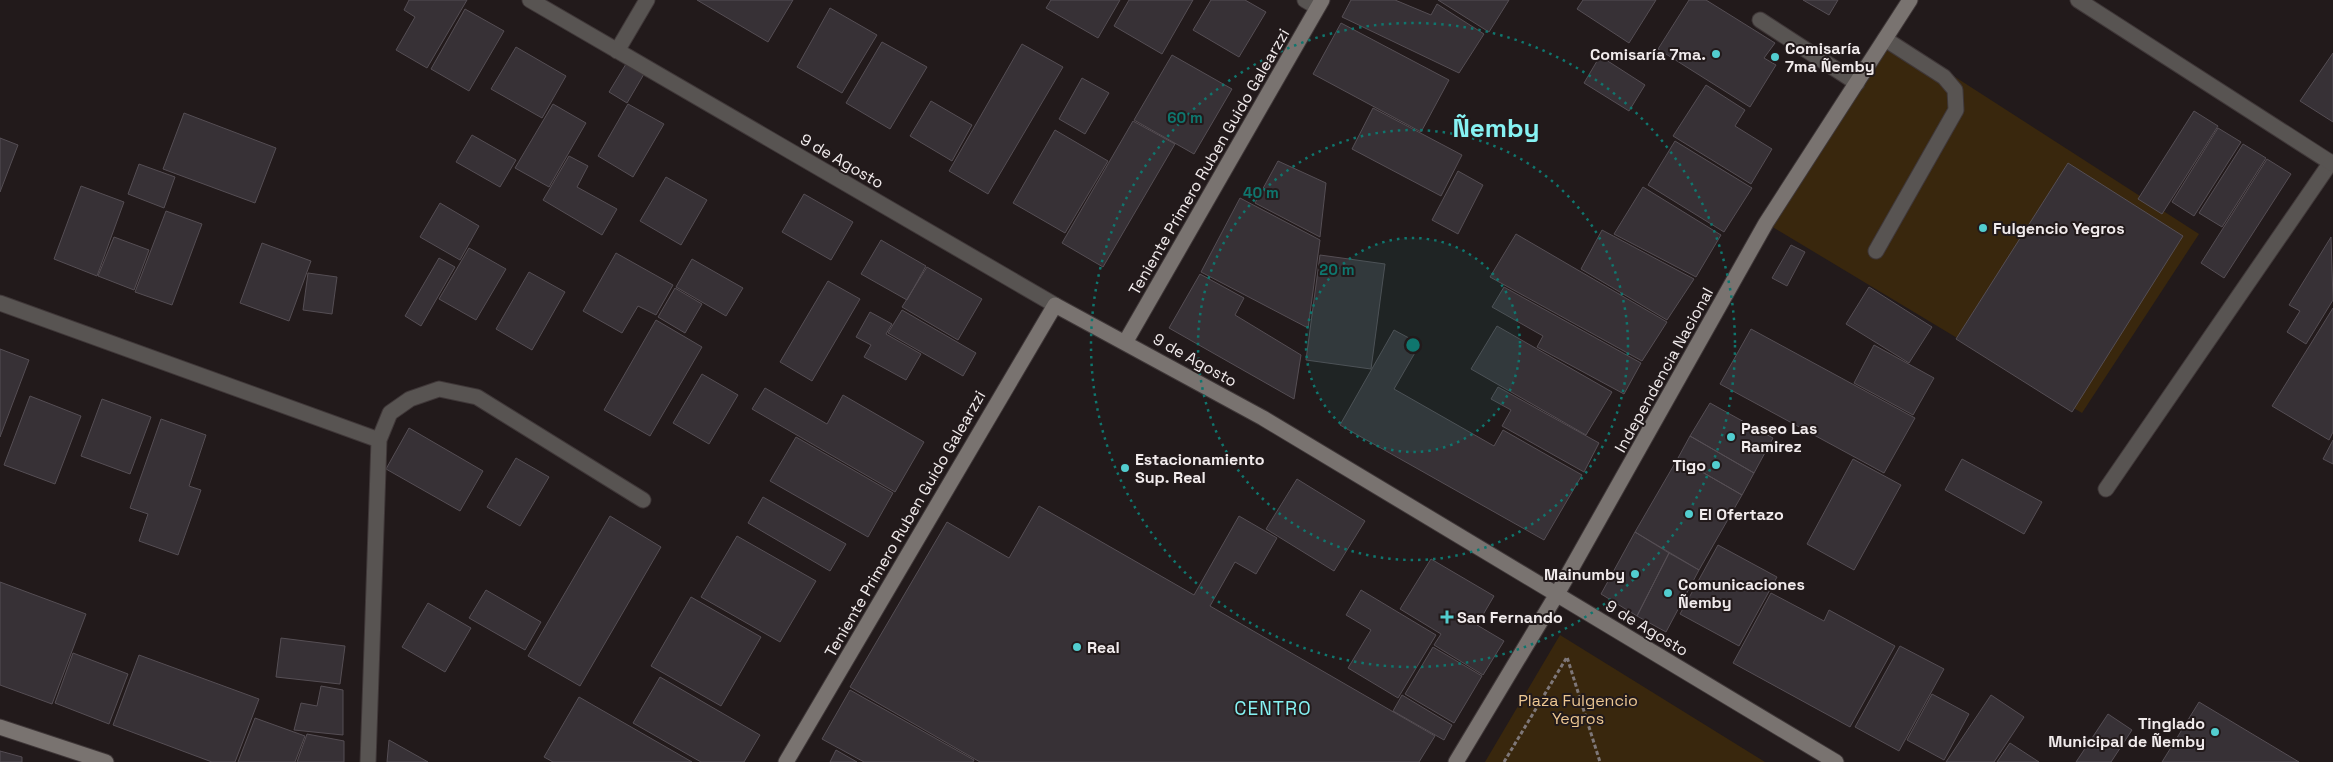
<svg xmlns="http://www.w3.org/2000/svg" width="2333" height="762" viewBox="0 0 2333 762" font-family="'Space Grotesk',sans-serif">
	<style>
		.green { fill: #39270d }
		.building { fill: #373136; stroke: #554e54 }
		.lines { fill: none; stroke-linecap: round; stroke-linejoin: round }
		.lane-casing { stroke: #3f3738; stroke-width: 17 }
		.street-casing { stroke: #3f3738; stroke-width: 17 }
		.secondary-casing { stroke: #3f3738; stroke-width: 17 }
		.path { stroke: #7e7778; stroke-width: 3; stroke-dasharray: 4 2.5; stroke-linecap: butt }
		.lane { stroke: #585452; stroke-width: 15 }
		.street { stroke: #585452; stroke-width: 15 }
		.secondary { stroke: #797370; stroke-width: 15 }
		.ring { fill: none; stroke: #0f766e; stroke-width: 2.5; stroke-dasharray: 2.5 5 }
		.poi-dot { fill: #52cdcf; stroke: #221a1b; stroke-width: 2 }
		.labels { text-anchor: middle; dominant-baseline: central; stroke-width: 4; stroke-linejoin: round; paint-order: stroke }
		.poi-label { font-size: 16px; font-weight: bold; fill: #f1ebec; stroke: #221a1b; text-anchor: start }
		.street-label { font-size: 16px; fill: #f1ebec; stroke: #221a1b }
		.park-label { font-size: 16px; fill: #edc792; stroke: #221a1b }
		.quarter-label { font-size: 19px; letter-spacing: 1px; fill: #86f2f3; stroke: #221a1b }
		.town-label { font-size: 26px; font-weight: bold; fill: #86f2f3; stroke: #221a1b }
		.centre { fill: #0f766e; stroke: #221a1b; stroke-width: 2.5 }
		.ring-label { font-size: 15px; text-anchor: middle; font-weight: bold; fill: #0f766e; stroke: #221a1b; stroke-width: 4; stroke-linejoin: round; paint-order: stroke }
	</style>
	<rect width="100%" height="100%" fill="#221a1b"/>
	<path class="green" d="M1893,37L2199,234L2082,413L1766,223Z
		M1560,635L1765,762H1485Z"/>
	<path class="building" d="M409,0H467L427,68L396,50L415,17L404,10Z
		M697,0H793L768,42Z
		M1051,0H1120L1098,38L1046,8Z
		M1129,0H1193L1162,54L1114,26Z
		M1211,0H1245L1266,12L1239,57L1193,30Z
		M1351,0H1395L1431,15L1437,4L1484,34L1459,73L1342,17Z
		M1438,0H1509L1489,32Z
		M1583,0H1656L1629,43L1577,9Z
		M1689,0H1706L1775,43L1764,58L1776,65L1750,107L1658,49Z
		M1803,0H1838L1829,15Z
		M830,8L877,35L842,93L797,67Z
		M465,9L504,31L469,91L431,69Z
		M1341,23L1449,80L1421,132L1313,74Z
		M882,42L927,67L890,129L846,103Z
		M1022,44L1063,67L988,194L949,171Z
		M516,47L566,76L542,118L491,89Z
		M2333,53V122L2300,101Z
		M1172,55L1232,89L1194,154L1134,120Z
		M1600,56L1645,85L1629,111L1584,83Z
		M626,64L644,74L627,103L609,92Z
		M1082,78L1109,93L1085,134L1059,119Z
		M1706,85L1745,110L1735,126L1772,149L1751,184L1673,136Z
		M931,101L972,125L952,161L910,136Z
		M553,104L586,123L549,187L515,168Z
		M628,104L664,124L633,177L598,156Z
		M1373,108L1462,155L1441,196L1352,149Z
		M2194,111L2218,126L2162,214L2138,199Z
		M184,113L276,148L255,203L163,169Z
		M1133,121L1175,144L1103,267L1062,243Z
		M2218,128L2241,142L2194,216L2172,202Z
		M1055,130L1108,161L1065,233L1013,203Z
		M472,135L516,160L500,187L456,162Z
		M0,138L18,145L0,192Z
		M1675,141L1752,188L1724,232L1648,185Z
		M2243,144L2266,158L2222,227L2199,213Z
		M569,156L588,166L577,187L617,209L602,235L543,200Z
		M2267,159L2291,174L2224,278L2201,263Z
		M1278,161L1326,183L1320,237L1255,203Z
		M2068,163L2183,236L2072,412L1956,339Z
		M139,164L175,177L164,208L128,194Z
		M1458,171L1483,185L1458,234L1432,220Z
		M666,177L707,200L681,245L640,221Z
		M81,186L124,202L97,276L54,259Z
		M1643,187L1721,235L1696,277L1614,234Z
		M804,194L853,222L831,260L782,232Z
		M1240,198L1320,240L1308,328L1201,272Z
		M440,203L479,226L460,260L420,237Z
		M166,211L202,224L172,305L135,292Z
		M1602,230L1694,279L1667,320L1581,269Z
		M1516,234L1667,322L1642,361L1490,277Z
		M114,237L149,250L134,290L98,276Z
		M2331,237L2333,300L2306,344L2287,332L2300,311L2289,305Z
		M881,240L926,266L907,300L861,274Z
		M262,243L311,261L289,321L240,303Z
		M1791,245L1805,252L1787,286L1772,278Z
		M469,248L506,269L476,320L439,299Z
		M616,253L673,285L656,315L638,306L622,333L583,311Z
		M1320,255L1385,264L1371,369L1306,360Z
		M439,258L455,267L421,326L405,316Z
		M692,259L743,288L726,316L676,287Z
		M927,267L982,299L958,340L902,307Z
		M529,272L565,292L532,350L496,329Z
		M308,273L337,277L332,314L303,310Z
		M1200,274L1244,298L1235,315L1301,355L1294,399L1169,328Z
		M828,281L860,299L812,381L780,362Z
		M1504,287L1641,363L1624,394L1537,347L1543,336L1492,307Z
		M1869,287L1932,327L1909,363L1846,324Z
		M675,288L702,304L685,333L658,317Z
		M2333,308V432L2329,440L2272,406Z
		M902,310L976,353L963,376L888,333Z
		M870,312L892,324L886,334L921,354L906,380L864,357L871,345L856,337Z
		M656,320L702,347L650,436L604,410Z
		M1497,326L1612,392L1586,435L1471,369Z
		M1751,329L1915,418L1884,473L1720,384Z
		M1394,330L1420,344L1394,389L1494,446L1503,430L1582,475L1544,540L1340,425Z
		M1874,345L1934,378L1913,415L1854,383Z
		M0,349L29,360L0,437Z
		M702,374L738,395L709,444L673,423Z
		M1498,387L1599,443L1584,472L1502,426L1511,410L1491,399Z
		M765,388L827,424L843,395L924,442L895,492L752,409Z
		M30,396L81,416L55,484L4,465Z
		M102,399L151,417L130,474L81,456Z
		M1710,403L1773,438L1754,473L1690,436Z
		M161,419L206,435L189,486L201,490L178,555L139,541L148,514L130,508Z
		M409,428L483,471L460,511L386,469Z
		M1690,436L1754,473L1742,495L1678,458Z
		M796,437L893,493L868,537L770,481Z
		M2333,440V464L2323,459Z
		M516,458L549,477L520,526L487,507Z
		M1678,458L1742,495L1699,570L1635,532Z
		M1853,459L1901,485L1854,570L1807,544Z
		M1962,459L2042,502L2024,534L1945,490Z
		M1297,479L1365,521L1334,571L1266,529Z
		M763,497L846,544L830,571L748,523Z
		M1039,506L1194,595L1239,516L1277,538L1256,574L1235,562L1210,606L1435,736L1419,762H980L850,687L947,522L1009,558Z
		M610,516L661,547L580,686L528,656Z
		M1635,532L1669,553L1637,616L1601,594Z
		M737,536L816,581L780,642L701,597Z
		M1718,545L1777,577L1739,646L1680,614Z
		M1669,553L1699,570L1666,632L1637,616Z
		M1431,559L1494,596L1477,625L1504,641L1483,675L1434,645L1441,634L1400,609Z
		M0,582L86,614L52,704L0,685Z
		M486,590L541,622L525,650L469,618Z
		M1361,590L1436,635L1398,698L1348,668L1371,630L1346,615Z
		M1771,593L1824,621L1829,610L1895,646L1850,727L1733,663Z
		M691,597L761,637L721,706L651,666Z
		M428,603L471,628L445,672L402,647Z
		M281,638L345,646L340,684L276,677Z
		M1900,646L1944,669L1899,751L1855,727Z
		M1433,647L1482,676L1454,723L1405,694Z
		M73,653L128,674L109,724L55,703Z
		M139,655L259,699L235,762H212L113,725Z
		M660,677L760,735L744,762H701L633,723Z
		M321,686L343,690V735L294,730L301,703L317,706Z
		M850,690L974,760L973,762H864L822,739Z
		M1932,694L1969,714L1944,760L1907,740Z
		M1402,695L1452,725L1444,740L1393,711Z
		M1991,695L2024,717L1994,762H1946Z
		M579,697L692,762H553L544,757Z
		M2199,702L2299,762H2162Z
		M2108,714L2132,730L2111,762H2076Z
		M255,718L305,736L295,762H238Z
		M307,734L344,741V762H297Z
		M389,740L428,762H387Z
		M2010,743L2039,762H1997Z
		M836,750L857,762H830Z
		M0,751L22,757V762H0Z"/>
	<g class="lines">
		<defs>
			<path id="lane" d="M1760,20L1857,83
				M1876,251L1956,110L1955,90L1944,77L1885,39
				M2106,489L2331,162"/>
			<path id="street" d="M530,0L1055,305
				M1305,0L1317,7
				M2078,0L2333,164
				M617,51L647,0
				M0,303L379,440
				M368,762L379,440L390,413L410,399L439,389L477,397L643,500"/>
			<path id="secondary" d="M1126,341L1322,0
				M0,727L106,762
				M786,762L1055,305L1263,418L1836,762
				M1456,762L1557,594L1766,223L1910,0"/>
		</defs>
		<use href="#lane" class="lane-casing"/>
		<use href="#street" class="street-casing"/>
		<use href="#secondary" class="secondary-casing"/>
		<path class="path" d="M1504,762L1567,657L1600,762"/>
		<use href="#lane" class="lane"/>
		<use href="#street" class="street"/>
		<use href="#secondary" class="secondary"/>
	</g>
	<circle cx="1413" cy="345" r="107" fill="#0f766e" fill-opacity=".12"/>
	<g class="ring">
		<circle cx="1413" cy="345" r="107"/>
		<circle cx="1413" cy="345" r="215"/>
		<circle cx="1413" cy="345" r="322"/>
	</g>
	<g class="poi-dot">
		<circle cx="1716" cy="54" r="5"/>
		<circle cx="1775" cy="57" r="5"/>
		<circle cx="1983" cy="228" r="5"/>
		<circle cx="1731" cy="437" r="5"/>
		<circle cx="1716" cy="465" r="5"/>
		<circle cx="1125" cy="468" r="5"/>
		<circle cx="1689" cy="514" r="5"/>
		<circle cx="1635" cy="574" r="5"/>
		<circle cx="1668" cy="593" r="5"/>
		<path d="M1444.5 609.5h5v5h5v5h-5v5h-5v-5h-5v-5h5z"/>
		<circle cx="1077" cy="647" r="5"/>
		<circle cx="2215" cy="732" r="5"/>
	</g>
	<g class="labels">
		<g class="poi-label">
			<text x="1785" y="48">Comisaría<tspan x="1785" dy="18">7ma Ñemby</tspan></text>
			<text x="1706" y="54" text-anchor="end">Comisaría 7ma.</text>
			<text x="1993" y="228">Fulgencio Yegros</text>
			<text x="1741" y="428">Paseo Las<tspan x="1741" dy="18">Ramirez</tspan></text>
			<text x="1135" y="459">Estacionamiento<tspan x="1135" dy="18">Sup. Real</tspan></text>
			<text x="1706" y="465" text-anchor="end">Tigo</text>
			<text x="1699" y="514">El Ofertazo</text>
			<text x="1625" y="574" text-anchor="end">Mainumby</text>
			<text x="1678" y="584">Comunicaciones<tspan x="1678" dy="18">Ñemby</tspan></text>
			<text x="1457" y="617">San Fernando</text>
			<text x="1087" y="647">Real</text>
			<text x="2205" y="723" text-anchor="end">Tinglado<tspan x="2205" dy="18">Municipal de Ñemby</tspan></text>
		</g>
		<g class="street-label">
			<text transform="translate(842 161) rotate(30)">9 de Agosto</text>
			<text transform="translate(1209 162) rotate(-60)">Teniente Primero Ruben Guido Galearzzi</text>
			<text transform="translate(1195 360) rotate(29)">9 de Agosto</text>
			<text transform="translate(1664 370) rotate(-61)">Independencia Nacional</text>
			<text transform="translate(905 524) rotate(-60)">Teniente Primero Ruben Guido Galearzzi</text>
			<text transform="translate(1647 628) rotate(31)">9 de Agosto</text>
		</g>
		<g class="park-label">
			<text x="1578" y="700">Plaza Fulgencio<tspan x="1578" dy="18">Yegros</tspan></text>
		</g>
		<g class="quarter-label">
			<text x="1273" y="708">CENTRO</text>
		</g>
		<g class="town-label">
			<text x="1496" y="128">Ñemby</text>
		</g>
	</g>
	<circle cx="1413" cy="345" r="8" class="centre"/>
	<g class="ring-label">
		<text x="1185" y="123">60 m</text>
		<text x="1261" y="198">40 m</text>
		<text x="1337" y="275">20 m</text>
	</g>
</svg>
